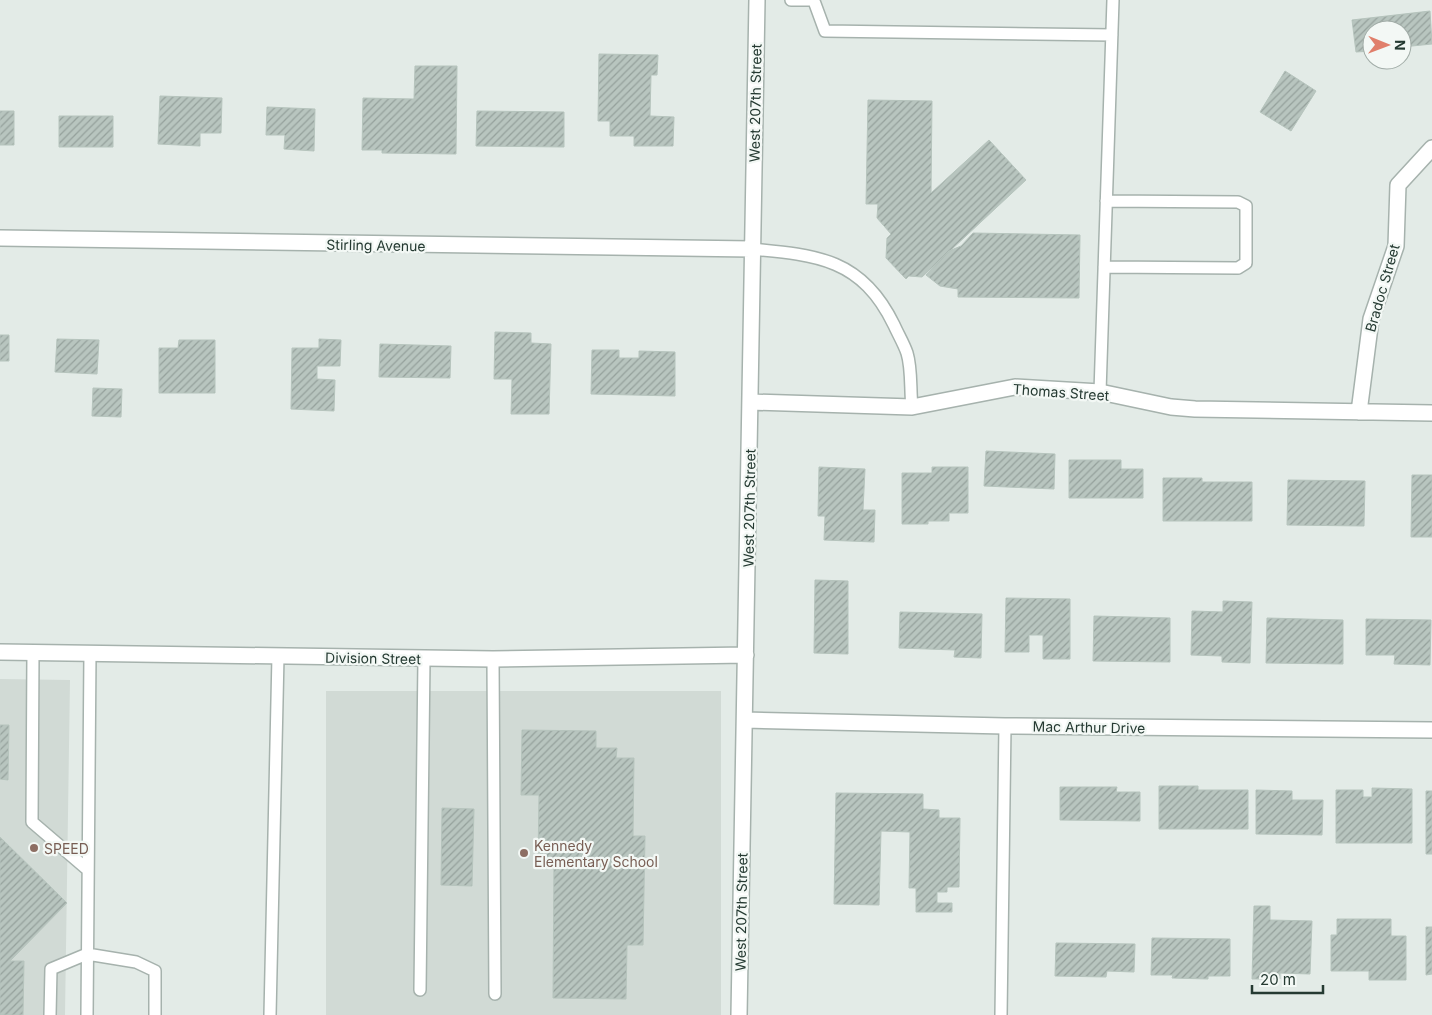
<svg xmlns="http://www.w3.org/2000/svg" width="1432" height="1015" viewBox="0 0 1432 1015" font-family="Inter,sans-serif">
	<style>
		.built { fill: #d1dad5 }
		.building { fill: url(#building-hatch); stroke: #b6c4bd }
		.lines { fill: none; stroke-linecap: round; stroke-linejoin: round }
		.service-casing { stroke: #a6b2ad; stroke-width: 14 }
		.minor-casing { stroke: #a6b2ad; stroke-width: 18 }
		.service { stroke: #fff; stroke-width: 11 }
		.minor { stroke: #fff; stroke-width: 15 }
		.education-dot { fill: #8d6e63; stroke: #f3f8f5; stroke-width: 2 }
		.labels { text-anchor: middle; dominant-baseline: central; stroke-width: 4.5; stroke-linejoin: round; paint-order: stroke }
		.street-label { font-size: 14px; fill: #253a32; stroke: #f3f8f5 }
		.education-label { font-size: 14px; fill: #785e54; stroke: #f3f8f5; text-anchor: start }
	</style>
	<defs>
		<pattern id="building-hatch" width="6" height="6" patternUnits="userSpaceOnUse" patternTransform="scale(1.25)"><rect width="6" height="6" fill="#b8c5bf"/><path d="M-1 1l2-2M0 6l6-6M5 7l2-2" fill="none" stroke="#95a19c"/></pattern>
	</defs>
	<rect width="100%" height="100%" fill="#e3ebe7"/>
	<path class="built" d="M0,679L70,680L65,1015H0Z
		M326,691H721V1015H326Z"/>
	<path class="building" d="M1430,11L1432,44L1402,47V30H1372V51L1356,52L1352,20Z
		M599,54L658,55L657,75H651L650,116L674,117L673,146H634V136H610V121H598Z
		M415,66H457L456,154L382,153V150H362L363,98L414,99Z
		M1285,71L1316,91L1291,131L1260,112Z
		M160,96L222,98L221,133H200V146L158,144Z
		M868,100L932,101L931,193L989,140L1026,180L922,277L909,276L906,279L886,258L887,238L891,234L877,218L878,204H866Z
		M267,107L315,109L314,151L284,149L285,135H266Z
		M0,111H14V145H0Z
		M477,111L564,112V147L476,146Z
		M59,116H113V147H59Z
		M973,233L1080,235L1079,298L958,297V289L940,286L926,275L949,251L961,246Z
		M495,332L531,333V343L551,344L549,414H511L512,379H494Z
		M0,335H9V361H0Z
		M57,339L99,340L97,374L55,372Z
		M319,339L341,340L340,366H317V379L335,380L334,411L291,409L292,348H319Z
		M179,340H215V393H159V348H178Z
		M380,344L451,346L450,378L379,377Z
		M592,350H619V358H639V351L675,352V396L591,394Z
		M93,388L122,389L121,417L92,416Z
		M986,451L1055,454L1054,489L984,486Z
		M1069,460H1121V469H1143V498H1069Z
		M819,467L865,469L863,510H875L874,542L824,540L825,516H818Z
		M932,467H968V513H949V521H928V524H902V473H932Z
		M1412,475H1432V537H1411Z
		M1163,478H1202V482H1252V521H1163Z
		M1288,480L1365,481L1364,526L1287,525Z
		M815,580L848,581V654L814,653Z
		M1006,598L1070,599V659H1043V635H1029V652H1005Z
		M1223,601L1252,602L1250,663L1222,662V656L1191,655L1192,611L1223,612Z
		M900,612L982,614L981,658L954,657L955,650L899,648Z
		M1094,616L1170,618V662L1093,661Z
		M1267,618L1343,620V664L1266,663Z
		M1366,619L1431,620L1430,665L1394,664L1395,655H1366Z
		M0,725H9L8,780L0,779Z
		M522,730L596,731V748H617L616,758H634L633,836H645L643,945H627L626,999L553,998L554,861H538L539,795H521Z
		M1159,786H1198V790H1248V829H1159Z
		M1060,787H1117L1116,792H1140V821L1060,820Z
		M1372,788L1412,789V843H1336V790H1363V797H1372Z
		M1256,790L1292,791V800H1323L1322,835L1256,834Z
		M1426,791H1432V854H1426Z
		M836,793L923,794V809L939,810V818H960L959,887H947V892H937V903H952V912H916V888H909L910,832L881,831L879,905L834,904Z
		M442,808L474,809L472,886L441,885Z
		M0,837L67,903L10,961H24L23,1015H0Z
		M1254,906H1270V920L1312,921L1310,974L1280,973V979H1252Z
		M1337,919H1391V936H1406V980H1369V971H1331V935H1337Z
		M1426,927H1432V974L1426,975Z
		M1152,938L1230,939V976H1208V979L1172,978L1173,975H1151Z
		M1056,943L1135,944L1134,972L1107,971L1106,977L1055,976Z"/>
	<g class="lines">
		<defs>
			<path id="service" d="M791,0H814
				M814,1L825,31L1112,35
				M751,249C818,255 862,259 894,325C898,334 904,344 907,353C912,369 910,390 912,407
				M1104,267L1238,268L1246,263V206L1238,202L1106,201
				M1100,392L1113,0
				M33,652L32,822L88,870
				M493,659L495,994
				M420,990L424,659
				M50,1015L51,969L87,954L136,962L155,971V1015
				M87,1015L90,653
				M270,1015L278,656
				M1001,1015L1005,726"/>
			<path id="minor" d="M0,238L751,249
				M751,402L912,407L1015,387L1100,392L1171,407L1195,409L1432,413
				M1359,412L1371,319L1396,246L1398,185L1432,148
				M0,652L493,659L746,655
				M745,720L1005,726L1432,730
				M739,1015L757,0"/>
		</defs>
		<use href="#service" class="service-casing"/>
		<use href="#minor" class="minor-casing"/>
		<use href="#service" class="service"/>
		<use href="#minor" class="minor"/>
	</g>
	<g class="education-dot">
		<circle cx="34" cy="848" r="5"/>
		<circle cx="524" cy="853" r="5"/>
	</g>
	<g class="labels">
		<g class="street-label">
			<text transform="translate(755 103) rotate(-89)">West 207th Street</text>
			<text transform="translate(376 245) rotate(1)">Stirling Avenue</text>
			<text transform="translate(1382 288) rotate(-74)">Bradoc Street</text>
			<text transform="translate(1061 392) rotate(4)">Thomas Street</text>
			<text transform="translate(749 508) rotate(-89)">West 207th Street</text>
			<text transform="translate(373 658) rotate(1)">Division Street</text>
			<text transform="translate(1089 727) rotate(1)">Mac Arthur Drive</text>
			<text transform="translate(741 912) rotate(-89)">West 207th Street</text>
		</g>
		<g class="education-label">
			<text x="534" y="845">Kennedy<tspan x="534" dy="16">Elementary School</tspan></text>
			<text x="44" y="848">SPEED</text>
		</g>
	</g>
	<g transform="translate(1387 45) rotate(91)"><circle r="24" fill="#f3f8f5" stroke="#a1aca7"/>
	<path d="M0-4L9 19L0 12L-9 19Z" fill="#e07f6b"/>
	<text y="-8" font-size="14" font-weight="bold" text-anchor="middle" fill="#253a32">N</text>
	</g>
	<path d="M1252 985v8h71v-8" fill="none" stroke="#253a32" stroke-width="2.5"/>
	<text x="1260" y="985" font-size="15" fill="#253a32" stroke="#f3f8f5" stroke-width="4" paint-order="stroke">20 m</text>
</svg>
